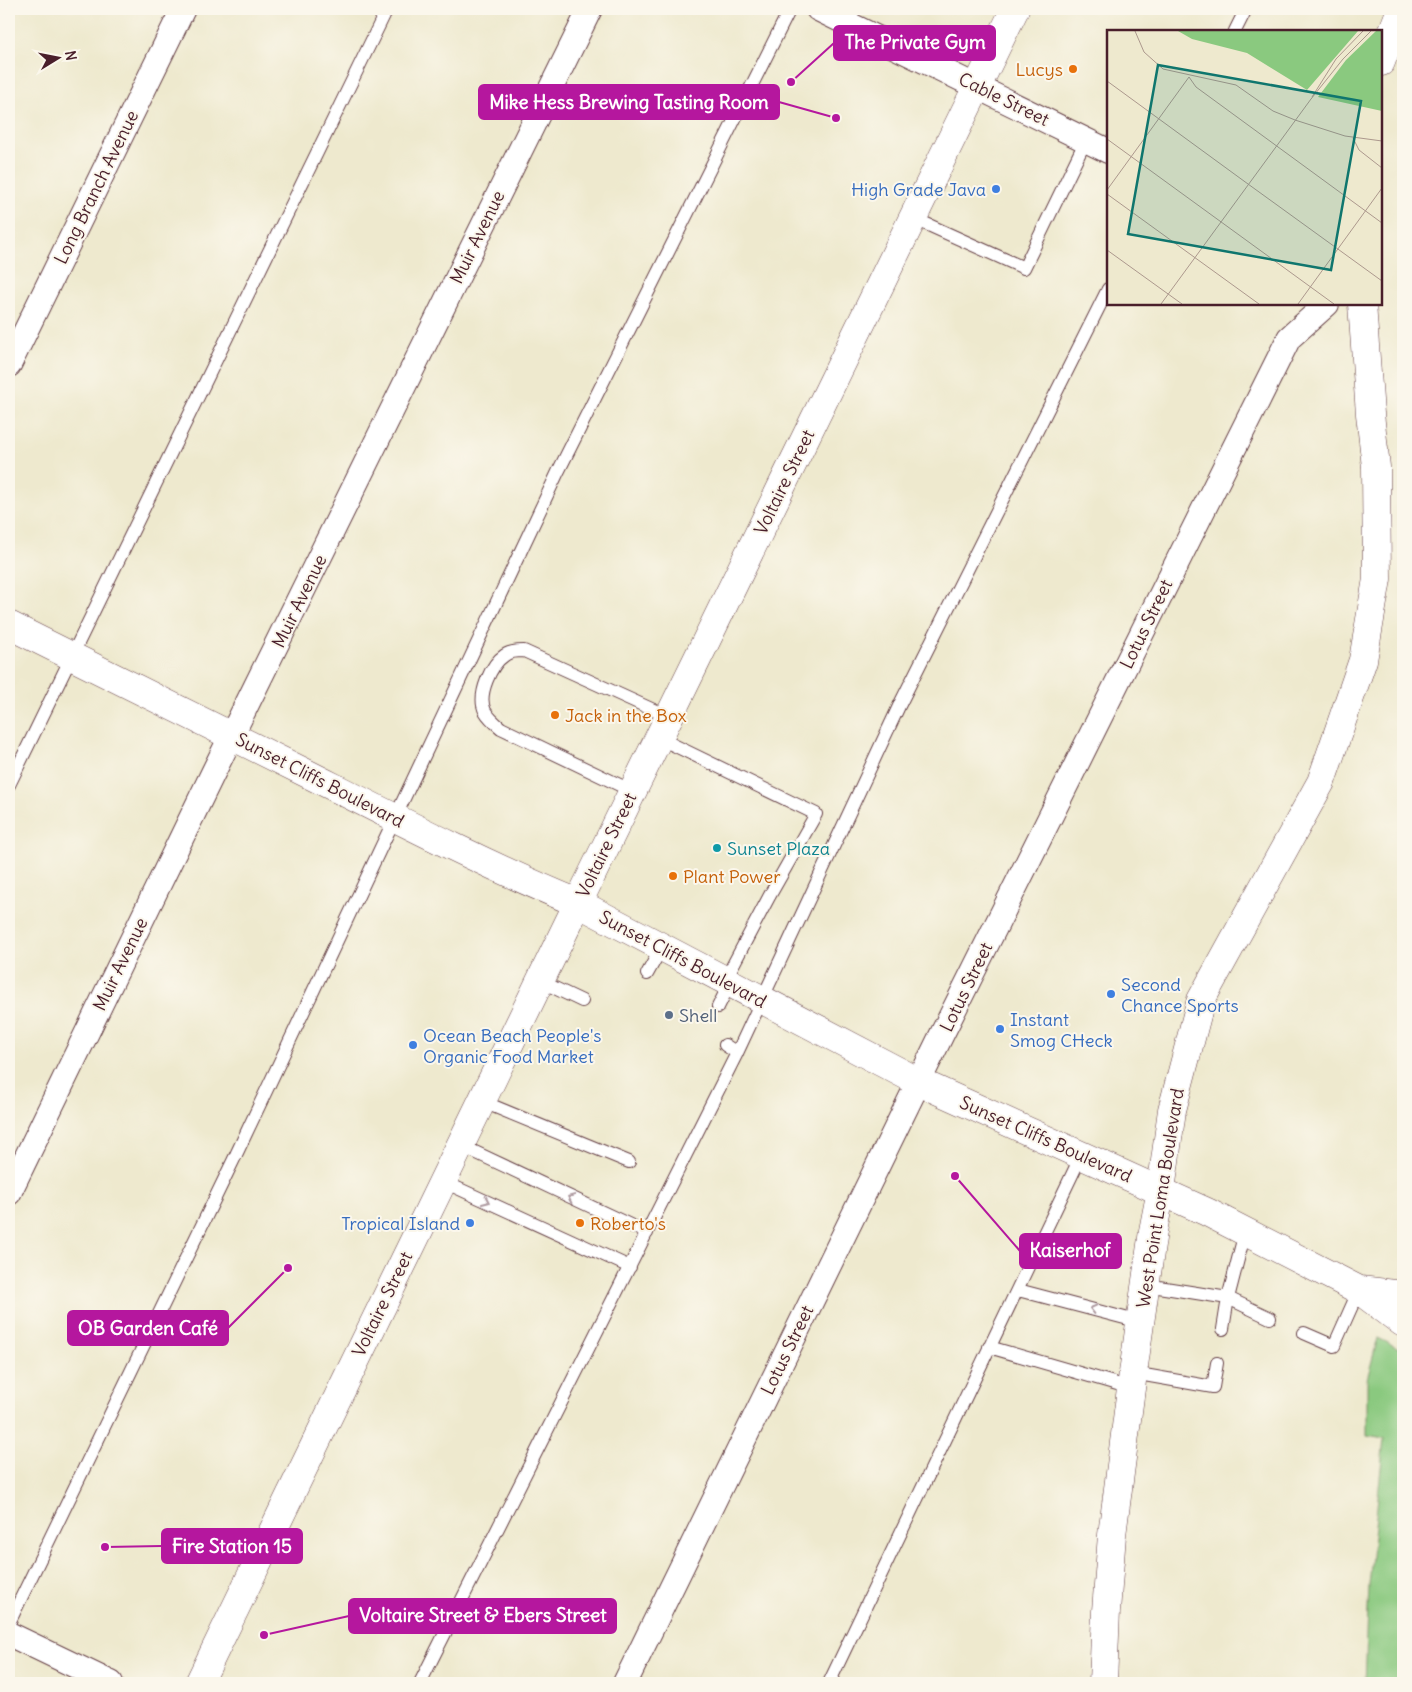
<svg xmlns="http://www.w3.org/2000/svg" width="1412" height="1692" viewBox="0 0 1412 1692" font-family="Delius,sans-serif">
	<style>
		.green { fill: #8ac97f; stroke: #6a7455 }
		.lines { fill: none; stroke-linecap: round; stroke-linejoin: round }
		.service-casing { stroke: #633d43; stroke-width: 14 }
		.minor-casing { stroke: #633d43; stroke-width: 26 }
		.tertiary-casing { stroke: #633d43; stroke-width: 29 }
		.secondary-casing { stroke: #633d43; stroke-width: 29 }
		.path { stroke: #633d43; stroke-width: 3; stroke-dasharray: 4 4; stroke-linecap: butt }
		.service { stroke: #fff; stroke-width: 12 }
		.minor { stroke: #fff; stroke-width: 24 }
		.tertiary { stroke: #fff; stroke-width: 28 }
		.secondary { stroke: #fff; stroke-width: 28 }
		.oneway { stroke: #ae9aa0 }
		.food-dot { fill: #e8710a; stroke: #fbf7ec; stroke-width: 2 }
		.shop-dot { fill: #3f7fe0; stroke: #fbf7ec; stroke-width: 2 }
		.culture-dot { fill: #0f9aa8; stroke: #fbf7ec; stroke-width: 2 }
		.service-dot { fill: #5c6f8a; stroke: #fbf7ec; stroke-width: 2 }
		.labels { text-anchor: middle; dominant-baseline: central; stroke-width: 4; stroke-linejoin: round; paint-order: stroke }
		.food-label { font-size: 18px; fill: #c56008; stroke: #fbf7ec; text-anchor: start }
		.street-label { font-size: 18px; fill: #4a1f2b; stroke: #fbf7ec }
		.shop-label { font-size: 18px; fill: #366cbe; stroke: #fbf7ec; text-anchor: start }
		.culture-label { font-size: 18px; fill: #0d838f; stroke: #fbf7ec; text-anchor: start }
		.service-label { font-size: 18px; fill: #4e5e75; stroke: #fbf7ec; text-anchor: start }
		.inset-road { fill: none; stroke: #ac988d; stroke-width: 1 }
		.view { fill: #0f766e; fill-opacity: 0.15; stroke: #0f766e; stroke-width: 2.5 }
		.inset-edge { fill: none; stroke: #4a1f2b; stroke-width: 2.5 }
		.leader { fill: none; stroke: #b5179e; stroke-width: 2 }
		.callout-dot { fill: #b5179e; stroke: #fbf7ec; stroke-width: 2 }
		.callout { fill: #b5179e; stroke: #b5179e; stroke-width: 2 }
		.callout-label { font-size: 19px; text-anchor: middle; font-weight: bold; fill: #fff }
	</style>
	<rect width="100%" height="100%" fill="#fbf7ec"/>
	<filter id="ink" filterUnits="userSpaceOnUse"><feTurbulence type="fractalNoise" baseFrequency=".02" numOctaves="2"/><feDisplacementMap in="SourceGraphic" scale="10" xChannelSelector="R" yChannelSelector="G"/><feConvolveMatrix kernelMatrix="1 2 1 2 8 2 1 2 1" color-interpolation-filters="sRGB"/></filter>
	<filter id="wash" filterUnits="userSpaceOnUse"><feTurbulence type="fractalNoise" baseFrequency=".0096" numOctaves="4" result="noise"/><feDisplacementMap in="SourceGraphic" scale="20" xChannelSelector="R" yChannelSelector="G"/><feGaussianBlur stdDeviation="1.12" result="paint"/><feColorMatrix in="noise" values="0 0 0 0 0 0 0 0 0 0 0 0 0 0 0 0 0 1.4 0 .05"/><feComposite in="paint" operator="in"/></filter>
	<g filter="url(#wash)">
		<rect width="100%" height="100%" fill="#eee9ce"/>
		<path class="green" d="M1378,1338L1403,1350V1683H1365L1369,1585L1384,1438L1367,1435V1379Z"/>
	</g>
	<g filter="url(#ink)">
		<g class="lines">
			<defs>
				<path id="service" d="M1235,31L1246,9
					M913,218L1024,268L1086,140
					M659,738L816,814L770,895L725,980
					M9,785L387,9
					M632,791L501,728C495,723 489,718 485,711C477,695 491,664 505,655C510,651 518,651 524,651L669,717
					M647,974L662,947
					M540,981L582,1001
					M718,1007L730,983
					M725,1045L737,1053
					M481,1101L629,1162
					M460,1145L647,1233
					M442,1181L630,1267
					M1146,1285L1228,1298L1245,1232
					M1018,1290L1140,1322
					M1223,1329L1228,1298L1270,1318
					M1304,1333L1334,1346L1359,1290
					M989,1347L1131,1388
					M1133,1373L1213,1387L1217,1363
					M9,1623L234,1159L558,472L790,9
					M420,1683L737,1053L900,704L1108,289
					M829,1683L1081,1156"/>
				<path id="minor" d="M818,9L1108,151
					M9,365L183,9
					M9,1193L214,771L590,9
					M9,1634L111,1683
					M625,1683L942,1034L1289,338L1327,304"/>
				<path id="tertiary" d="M1381,62L1401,9
					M578,903L1015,9
					M1161,1190L1172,1110L1201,1000L1321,782L1363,660L1377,579L1376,467L1370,414L1362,304"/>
				<path id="secondary" d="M9,625C108,675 208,724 308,774C397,819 486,865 578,903L919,1082L1207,1212L1359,1290L1403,1323
					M1360,1290L1403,1295
					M199,1683L578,903
					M1103,1683L1106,1611L1112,1535L1133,1373L1153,1231L1161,1190"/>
			</defs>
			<use href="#service" class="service-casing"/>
			<use href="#minor" class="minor-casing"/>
			<use href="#tertiary" class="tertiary-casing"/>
			<use href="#secondary" class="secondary-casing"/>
			<path class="path" d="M1401,1247L1403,1246"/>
			<use href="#service" class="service"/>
			<use href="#minor" class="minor"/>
			<use href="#tertiary" class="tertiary"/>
			<use href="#secondary" class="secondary"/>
		</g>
		<defs><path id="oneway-chevron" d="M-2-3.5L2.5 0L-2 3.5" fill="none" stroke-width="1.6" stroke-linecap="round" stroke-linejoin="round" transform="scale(1.25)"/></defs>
		<g class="oneway">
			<use href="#oneway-chevron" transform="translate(571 1198) rotate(-155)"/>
			<use href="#oneway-chevron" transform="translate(486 1201) rotate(25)"/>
			<use href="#oneway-chevron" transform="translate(1093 1309) rotate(-166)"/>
		</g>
	</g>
	<g class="food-dot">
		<circle cx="1073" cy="69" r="5"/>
		<circle cx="555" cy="715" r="5"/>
		<circle cx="673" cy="876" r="5"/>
		<circle cx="580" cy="1223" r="5"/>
	</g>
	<g class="shop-dot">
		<circle cx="996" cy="189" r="5"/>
		<circle cx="1111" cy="994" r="5"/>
		<circle cx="1000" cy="1029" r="5"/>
		<circle cx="413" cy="1045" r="5"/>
		<circle cx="470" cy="1223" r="5"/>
	</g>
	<circle class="culture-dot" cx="717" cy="848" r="5"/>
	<circle class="service-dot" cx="669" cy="1015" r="5"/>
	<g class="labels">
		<g class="food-label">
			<text x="1063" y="69" text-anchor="end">Lucys</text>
			<text x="565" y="715">Jack in the Box</text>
			<text x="683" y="876">Plant Power</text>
			<text x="590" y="1223">Roberto's</text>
		</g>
		<g class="street-label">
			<text transform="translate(1004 99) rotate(26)">Cable Street</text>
			<text transform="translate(96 187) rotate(-64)">Long Branch Avenue</text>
			<text transform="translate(477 237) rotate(-64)">Muir Avenue</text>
			<text transform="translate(784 482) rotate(-64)">Voltaire Street</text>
			<text transform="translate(299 601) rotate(-64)">Muir Avenue</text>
			<text transform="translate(1146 624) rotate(-64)">Lotus Street</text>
			<text transform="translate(320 780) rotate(27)">Sunset Cliffs Boulevard</text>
			<text transform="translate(606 845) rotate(-64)">Voltaire Street</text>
			<text transform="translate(683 959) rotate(28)">Sunset Cliffs Boulevard</text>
			<text transform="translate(120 964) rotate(-64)">Muir Avenue</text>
			<text transform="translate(966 987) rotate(-64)">Lotus Street</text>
			<text transform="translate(1046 1139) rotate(24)">Sunset Cliffs Boulevard</text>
			<text transform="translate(1160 1198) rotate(-81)">West Point Loma Boulevard</text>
			<text transform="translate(382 1304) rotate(-64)">Voltaire Street</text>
			<text transform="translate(787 1350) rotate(-64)">Lotus Street</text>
		</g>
		<g class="shop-label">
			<text x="986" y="189" text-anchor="end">High Grade Java</text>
			<text x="1121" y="984">Second<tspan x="1121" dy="21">Chance Sports</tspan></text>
			<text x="1010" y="1019">Instant<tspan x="1010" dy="21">Smog CHeck</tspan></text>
			<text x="423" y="1035">Ocean Beach People's<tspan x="423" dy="21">Organic Food Market</tspan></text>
			<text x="460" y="1223" text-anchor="end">Tropical Island</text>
		</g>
		<g class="culture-label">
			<text x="727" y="848">Sunset Plaza</text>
		</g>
		<g class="service-label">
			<text x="679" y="1015">Shell</text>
		</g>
	</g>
	<g transform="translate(1107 30)">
		<rect width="275" height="275" fill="#eee9ce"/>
		<path d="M71,1H251L200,60L140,23L85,9ZM269,1H275V81L211,67L239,30Z" fill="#8ac97f"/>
		<path class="inset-road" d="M28,1L37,22L56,39L129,55L166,81L188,90M82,47L89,57L275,193M0,51L141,154M205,67L229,29L256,1M188,90L238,106L275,111M246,108L252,120L275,138M0,109L227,274M141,154L275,251M0,160L82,47M0,164L152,274M0,220L75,274M54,274L204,69L236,29L264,1M191,274L275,158"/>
		<path class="view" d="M51,35L254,71L224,240L21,204Z"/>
		<rect width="275" height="275" class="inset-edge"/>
	</g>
	<path class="leader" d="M791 82L834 43M836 118L779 102M955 1176L1020 1251M288 1268L228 1328M105 1547L162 1546M264 1635L349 1616"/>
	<g class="callout-dot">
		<circle cx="791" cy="82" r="5"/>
		<circle cx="836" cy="118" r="5"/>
		<circle cx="955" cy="1176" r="5"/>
		<circle cx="288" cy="1268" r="5"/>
		<circle cx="105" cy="1547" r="5"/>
		<circle cx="264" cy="1635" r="5"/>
	</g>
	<g class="callout">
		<rect x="834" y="26" width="161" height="34" rx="5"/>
		<rect x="479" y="85" width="300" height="34" rx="5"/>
		<rect x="1020" y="1234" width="101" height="34" rx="5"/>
		<rect x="68" y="1311" width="160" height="34" rx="5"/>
		<rect x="162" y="1529" width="140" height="34" rx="5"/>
		<rect x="349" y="1599" width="267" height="34" rx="5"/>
	</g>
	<g class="callout-label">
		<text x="915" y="49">The Private Gym</text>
		<text x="629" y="109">Mike Hess Brewing Tasting Room</text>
		<text x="1070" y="1257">Kaiserhof</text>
		<text x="148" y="1335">OB Garden Café</text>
		<text x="232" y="1553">Fire Station 15</text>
		<text x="483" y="1622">Voltaire Street &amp; Ebers Street</text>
	</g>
	<rect width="1412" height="1692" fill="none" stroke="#fbf7ec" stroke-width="30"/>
	<g transform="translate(58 58) rotate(80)" stroke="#fbf7ec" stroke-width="4" paint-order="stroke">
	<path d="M0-4L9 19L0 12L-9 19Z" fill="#4a1f2b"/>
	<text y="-8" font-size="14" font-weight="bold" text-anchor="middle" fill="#4a1f2b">N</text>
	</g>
</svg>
